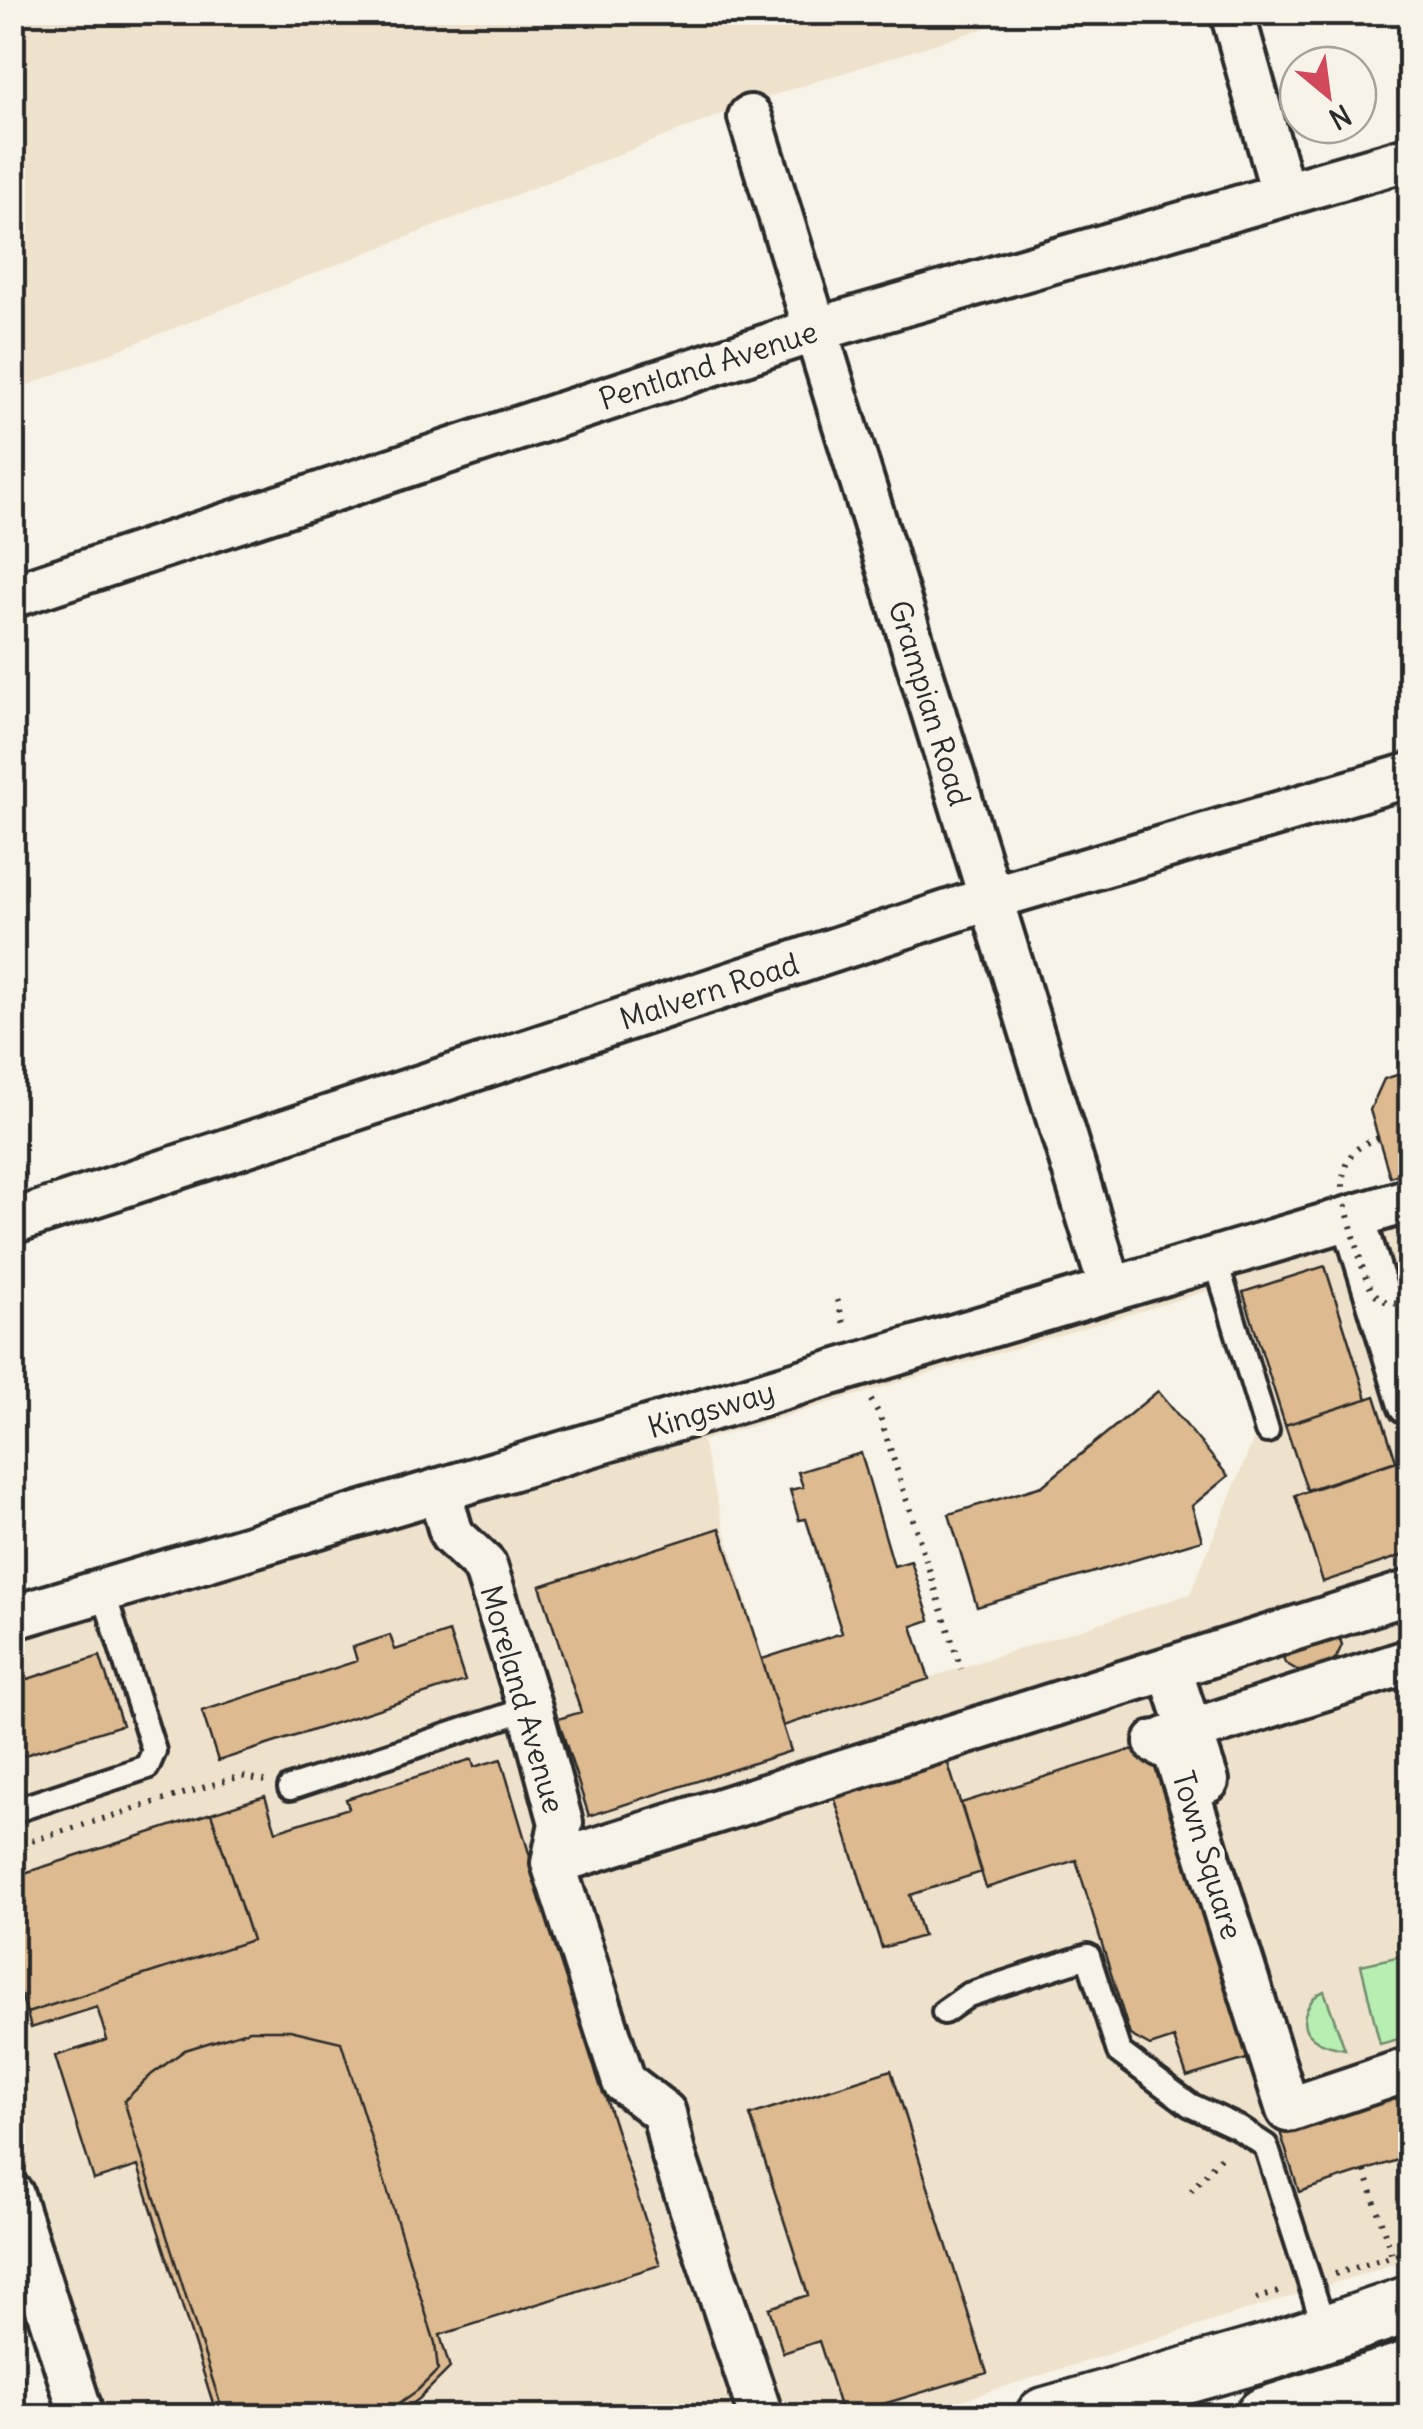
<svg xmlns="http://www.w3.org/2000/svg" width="1423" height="2429" viewBox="0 0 1423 2429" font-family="Delius,sans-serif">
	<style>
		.built { fill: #efe2cd; fill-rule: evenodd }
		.green { fill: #b7efb2; stroke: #718d6e; stroke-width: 2.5 }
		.building { fill: #ddba8f; stroke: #2b2b2b; stroke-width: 2.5 }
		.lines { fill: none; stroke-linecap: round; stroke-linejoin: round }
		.lane-casing { stroke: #2b2b2b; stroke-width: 30 }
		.street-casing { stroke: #2b2b2b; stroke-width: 50 }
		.secondary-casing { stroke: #2b2b2b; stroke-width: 62 }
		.path { stroke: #2b2b2b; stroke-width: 6; stroke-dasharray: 2.5 8; stroke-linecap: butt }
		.lane { stroke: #f7f3e8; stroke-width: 22 }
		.street { stroke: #f7f3e8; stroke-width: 42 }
		.secondary { stroke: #f7f3e8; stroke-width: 55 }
		.path-bridge { stroke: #2b2b2b; stroke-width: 6; stroke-dasharray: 2.5 8; stroke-linecap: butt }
		.labels { text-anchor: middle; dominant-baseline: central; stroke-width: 10; stroke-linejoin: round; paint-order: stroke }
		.street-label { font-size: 30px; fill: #2b2b2b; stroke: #f7f3e8 }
	</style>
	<rect width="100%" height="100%" fill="#f7f3e8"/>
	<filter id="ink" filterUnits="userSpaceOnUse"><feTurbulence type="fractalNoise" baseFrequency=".01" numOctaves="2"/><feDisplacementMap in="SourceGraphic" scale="20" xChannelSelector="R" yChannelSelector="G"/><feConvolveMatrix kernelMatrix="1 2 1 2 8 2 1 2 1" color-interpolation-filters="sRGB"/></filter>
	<g filter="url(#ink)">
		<path class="built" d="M13,13H997L1000,23L758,100L13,391Z
			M1410,1201V2259L912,2416H71L13,2234L12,1599ZM1218,1288L1259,1426L1190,1594L783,1725L723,1523L702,1441Z"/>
		<path class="green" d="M1410,1954V2036L1380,2044L1361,1965Z
			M1324,1991L1345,2049C1323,2046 1295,2036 1307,2009C1311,2000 1315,1995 1324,1991Z"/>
		<path class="building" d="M1410,1071V1170L1390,1177L1370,1110L1384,1079Z
			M1325,1266L1367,1399L1285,1425L1243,1292Z
			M1158,1391L1228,1476L1192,1506L1202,1540L977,1607L949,1514L1042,1486Z
			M1375,1396L1396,1461L1307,1490L1285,1425Z
			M861,1453L894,1566L911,1561L930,1620L912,1626L929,1679L783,1726L762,1659L842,1633L806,1519L799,1520L790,1490L803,1487L798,1472Z
			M1406,1458L1410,1473V1553L1323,1582L1295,1495Z
			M720,1528L791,1751L589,1816L558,1719L581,1712L540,1586Z
			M449,1632L465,1681L218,1761L202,1711L357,1661L353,1647L390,1635L395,1650Z
			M1338,1633L1342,1645L1336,1658L1319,1669L1299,1671L1285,1663L1281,1649Z
			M100,1656L122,1725L12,1759V1684Z
			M1156,1742L1270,2052L1187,2077L1174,2038L1150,2046L1130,2035L1076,1860L986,1888L961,1803Z
			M944,1751L982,1872L910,1895L923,1936L882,1948L831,1787Z
			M472,1759L474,1767L501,1759L559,1954L660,2265L440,2335L450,2368L419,2399L395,2416H381L418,2390L438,2370L435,2343L341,2042L290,2030H250L185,2050L151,2075L124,2101L224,2416H217L138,2166L94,2180L55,2056L107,2040L97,2007L31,2028L27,2013L252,1940L211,1813L265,1796L276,1831L349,1808L346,1799Z
			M211,1813L252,1940L27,2013L12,1970V1877Z
			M250,2030H290L341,2042L435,2343L438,2370L418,2390L381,2416H224L124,2101L151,2075L185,2050Z
			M891,2070L987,2373L843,2416L819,2341L783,2353L769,2308L808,2295L750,2115Z
			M1410,2079V2156L1299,2192L1277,2122Z"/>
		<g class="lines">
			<defs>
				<path id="lane" d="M1215,1258L1267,1431
					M290,1788L530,1708
					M22,1808L147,1767L154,1751L103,1591
					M944,2012L968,1995L1088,1956L1119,2052L1190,2105L1237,2127L1266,2146L1326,2332"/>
				<path id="street" d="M1232,12L1283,193
					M750,117L1111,1289
					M12,596L815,330L1410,158
					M1353,1217L1410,1404
					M12,1222L991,898L1410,775
					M439,1490L452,1535L485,1566L530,1708L561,1823L553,1863L624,2082L664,2113L673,2153L761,2416
					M12,1618L1410,1200
					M1170,1670L1207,1781
					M1166,1739L1410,1661
					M1156,1742L1175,1752L1288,2110L1410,2069
					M553,1863L1410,1592
					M12,2195L82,2416"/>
				<path id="secondary" d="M1044,2416L1272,2351L1410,2304
					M1264,2416L1410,2369"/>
			</defs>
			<use href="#lane" class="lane-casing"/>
			<use href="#street" class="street-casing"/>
			<use href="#secondary" class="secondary-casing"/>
			<path class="path" d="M837,1300L845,1327
				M871,1400L879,1414L961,1669
				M12,1847L241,1776L265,1781
				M1365,2171L1392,2256
				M1191,2191L1223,2154
				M1335,2274L1410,2251
				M1256,2299L1285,2290
				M12,2382L30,2376"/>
			<use href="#lane" class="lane"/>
			<use href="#street" class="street"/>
			<use href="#secondary" class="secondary"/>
			<path class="path-bridge" d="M1378,1138C1325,1155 1345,1204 1356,1243C1362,1262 1364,1287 1381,1299C1391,1305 1400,1304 1410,1301"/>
		</g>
	</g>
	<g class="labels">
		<g class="street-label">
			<text transform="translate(708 365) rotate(-18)">Pentland Avenue</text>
			<text transform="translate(930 703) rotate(73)">Grampian Road</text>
			<text transform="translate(709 991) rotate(-18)">Malvern Road</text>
			<text transform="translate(711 1409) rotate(-17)">Kingsway</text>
			<text transform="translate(523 1699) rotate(74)">Moreland Avenue</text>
			<text transform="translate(1208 1855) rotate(73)">Town Square</text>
		</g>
	</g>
	<rect width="1423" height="2429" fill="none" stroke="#f7f3e8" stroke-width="50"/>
	<rect x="25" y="25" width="1373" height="2379" fill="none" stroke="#2b2b2b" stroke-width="4" filter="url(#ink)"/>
	<g transform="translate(1328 95) rotate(151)"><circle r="48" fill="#f7f3e8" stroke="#a5a39c" stroke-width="2.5"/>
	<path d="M0-8L18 38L0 25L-18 38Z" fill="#d1495b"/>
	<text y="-15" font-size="28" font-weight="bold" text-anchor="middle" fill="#2b2b2b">N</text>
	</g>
</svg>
